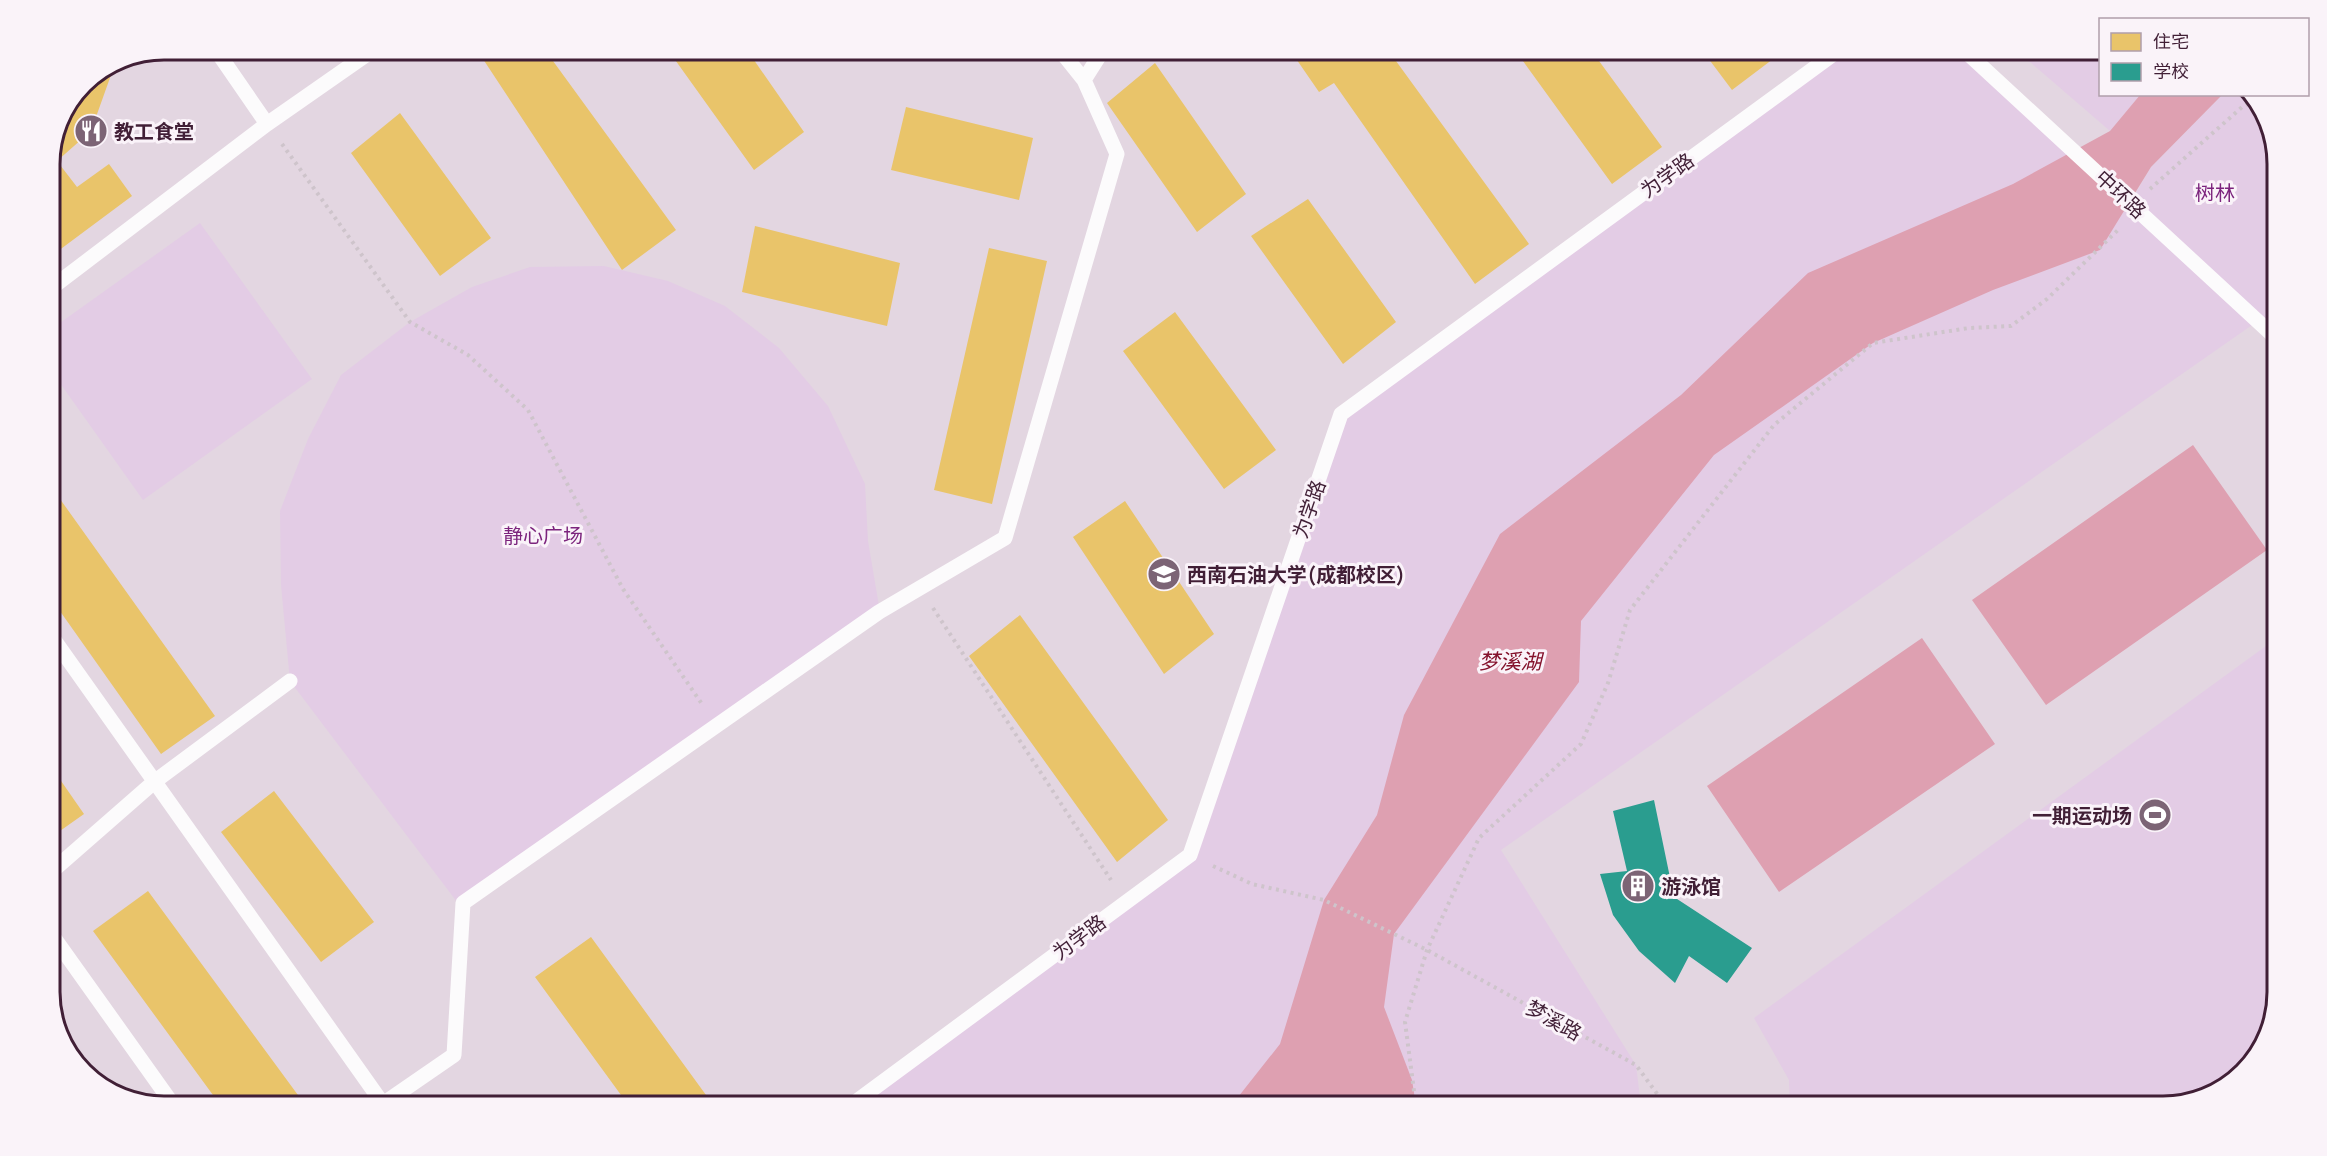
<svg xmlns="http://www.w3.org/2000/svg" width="2327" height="1156" viewBox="0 0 2327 1156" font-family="Manrope,'Noto Sans SC',sans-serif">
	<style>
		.built { fill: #e3d6e1 }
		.green { fill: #e3cce5 }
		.water { fill: #dea0b1 }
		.homes { fill: #e9c46a }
		.schools { fill: #2a9d8f }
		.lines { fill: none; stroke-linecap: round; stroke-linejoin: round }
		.path { stroke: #cec4cb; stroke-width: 4; stroke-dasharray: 3 4.5; stroke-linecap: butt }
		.service { stroke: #fcfbfc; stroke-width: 15 }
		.labels { text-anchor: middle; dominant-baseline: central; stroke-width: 6; stroke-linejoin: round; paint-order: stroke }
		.poi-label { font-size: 20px; font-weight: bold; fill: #411f36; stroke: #faf3f9; text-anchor: start }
		.street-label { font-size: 20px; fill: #411f36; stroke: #faf3f9 }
		.park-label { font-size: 20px; fill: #7c247d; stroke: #faf3f9 }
		.water-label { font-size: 21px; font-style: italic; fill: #84122c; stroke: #faf3f9 }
		.rim { fill: none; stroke: #411f36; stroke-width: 3 }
	</style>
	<rect width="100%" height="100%" fill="#ebe4ea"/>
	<path class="built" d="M164,50H2100V94L2252,95L2258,100L2277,156V992L2266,1043L2227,1087L2164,1106H164L113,1095L69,1056L50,1000V156L83,83L120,58Z"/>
	<path class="green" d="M1846,50H1961L2255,323L1501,850L1636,1065L1641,1106H859L1196,855L1346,415Z
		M2016,50H2100V94L2140,95L2110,131Z
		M2222,95H2252L2258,100L2277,156V337L2131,201L2151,167Z
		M200,223L312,379L143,500L50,369V330Z
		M604,266L668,281L725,306L779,348L828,406L865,484L868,541L879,606L457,902L290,681L281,585L280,511L308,439L341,375L410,322L472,287L530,267Z
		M2277,638V992L2266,1043L2227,1087L2164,1106H1790L1789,1080L1754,1018Z"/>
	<path class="water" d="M2140,95H2222L2151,167L2100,250L1993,290L1873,343L1714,455L1581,621L1579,682L1394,934L1384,1007L1412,1080L1416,1106H1231L1280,1044L1324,900L1377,815L1404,715L1500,534L1681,395L1808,273L2013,184L2110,131Z
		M2193,445L2267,550L2046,705L1972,600Z
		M1922,638L1995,744L1779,892L1707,786Z"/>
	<path class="homes" d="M315,50H336L322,59Z
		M491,50H545L676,230L622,270L481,56Z
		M668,50H747L804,132L754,170Z
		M880,50H899L886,59Z
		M1290,50H1366L1369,53L1375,50H1388L1529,244L1475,284L1334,83L1319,92Z
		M1515,50H1591L1662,147L1612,184Z
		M1702,50H1785L1732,90Z
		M1155,63L1246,194L1197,232L1107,103Z
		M109,65L111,75L91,131L57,161L77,187L109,164L132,196L50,257V156L83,83Z
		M906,107L1033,138L1019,200L891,170Z
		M400,113L491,238L440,276L351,153Z
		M1308,199L1396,322L1343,364L1251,236Z
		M755,226L900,263L887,326L742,292Z
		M989,248L1047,261L992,504L934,490Z
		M1175,312L1276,450L1224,489L1123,351Z
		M50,485L215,716L161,754L50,597Z
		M1125,501L1214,634L1164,674L1073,537Z
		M1020,615L1168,820L1117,862L969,656Z
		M50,765L84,814L50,838Z
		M274,791L374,922L321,962L221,832Z
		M148,891L306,1106H221L93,931Z
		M591,937L714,1106H629L535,977Z"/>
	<path class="schools" d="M1654,800L1674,897L1752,948L1727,983L1689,956L1675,983L1639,951L1613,915L1600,874L1627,871L1613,811Z"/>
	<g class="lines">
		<path class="path" d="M282,144L410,322L468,355L528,410L623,589L702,704
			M2150,189L2242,107L2257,99
			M933,608L1111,880
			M1213,866L1252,884L1324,900L1427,950L1636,1065L1666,1106
			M1416,1106L1405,1022L1427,950L1479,838L1581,744L1608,683L1630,610L1774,425L1873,343L1969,328L2011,326L2047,299L2120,228"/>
		<path class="service" d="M216,50L267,124
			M1060,50L1084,80
			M1964,50L2277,339
			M50,289L267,124L373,50
			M50,634L383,1104
			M50,873L154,782L290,681
			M50,932L174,1106
			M380,1106L454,1055L463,903L879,612L1005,538L1117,154L1084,80L1103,50
			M850,1106L1190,855L1341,414L1839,50"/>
	</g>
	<defs>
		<symbol id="restaurant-disc" viewBox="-11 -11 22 22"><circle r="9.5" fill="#7c6475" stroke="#faf3f9"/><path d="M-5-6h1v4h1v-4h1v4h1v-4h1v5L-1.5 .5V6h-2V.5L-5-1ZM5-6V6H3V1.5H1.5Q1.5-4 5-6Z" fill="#fff"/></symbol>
		<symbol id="university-disc" viewBox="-11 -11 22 22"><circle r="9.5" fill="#7c6475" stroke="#faf3f9"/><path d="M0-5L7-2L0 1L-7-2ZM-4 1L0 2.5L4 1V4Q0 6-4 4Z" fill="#fff"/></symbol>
		<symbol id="stadium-disc" viewBox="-11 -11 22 22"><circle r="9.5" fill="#7c6475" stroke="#faf3f9"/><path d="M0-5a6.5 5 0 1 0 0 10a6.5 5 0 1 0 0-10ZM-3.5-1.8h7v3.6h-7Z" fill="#fff"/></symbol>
		<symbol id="building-disc" viewBox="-11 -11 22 22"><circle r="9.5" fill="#7c6475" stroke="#faf3f9"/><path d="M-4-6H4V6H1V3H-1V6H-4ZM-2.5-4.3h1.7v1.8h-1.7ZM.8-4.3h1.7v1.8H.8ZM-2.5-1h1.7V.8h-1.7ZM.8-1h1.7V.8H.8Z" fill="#fff"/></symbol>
	</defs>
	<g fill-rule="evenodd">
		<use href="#restaurant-disc" x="72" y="112" width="38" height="38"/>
		<use href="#university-disc" x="1145" y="555" width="38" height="38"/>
		<use href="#stadium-disc" x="2136" y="796" width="38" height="38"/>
		<use href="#building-disc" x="1619" y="867" width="38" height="38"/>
	</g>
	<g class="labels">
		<g class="poi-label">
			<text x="114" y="131">教工食堂</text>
			<text x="1187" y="574">西南石油大学(成都校区)</text>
			<text x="2132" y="815" text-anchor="end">一期运动场</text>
			<text x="1661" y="886">游泳馆</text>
		</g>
		<g class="street-label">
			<text transform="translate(1667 175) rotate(-36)">为学路</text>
			<text transform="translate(2121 194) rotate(43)">中环路</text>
			<text transform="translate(1309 509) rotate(-71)">为学路</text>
			<text transform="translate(1079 937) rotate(-37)">为学路</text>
			<text transform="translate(1554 1020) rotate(29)">梦溪路</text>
		</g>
		<g class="park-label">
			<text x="2215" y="192">树林</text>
			<text x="543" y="535">静心广场</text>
		</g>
		<g class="water-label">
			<text x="1510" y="661">梦溪湖</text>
		</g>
	</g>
	<path d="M0 0H2327V1156H0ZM164 60H2163A104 104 0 0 1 2267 164V992A104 104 0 0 1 2163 1096H164A104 104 0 0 1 60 992V164A104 104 0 0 1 164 60Z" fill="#faf3f9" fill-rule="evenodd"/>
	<path class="rim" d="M164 60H2163A104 104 0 0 1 2267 164V992A104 104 0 0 1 2163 1096H164A104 104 0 0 1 60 992V164A104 104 0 0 1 164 60Z"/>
	<rect x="2099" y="18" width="210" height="78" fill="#faf3f9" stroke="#b09eab" stroke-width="1.5"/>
	<rect x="2111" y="33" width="30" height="18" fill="#e9c46a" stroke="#b09eab" stroke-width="1.5"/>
	<text x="2153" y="48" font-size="18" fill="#411f36">住宅</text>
	<rect x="2111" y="63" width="30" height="18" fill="#2a9d8f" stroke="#b09eab" stroke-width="1.5"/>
	<text x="2153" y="78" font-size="18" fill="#411f36">学校</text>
</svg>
